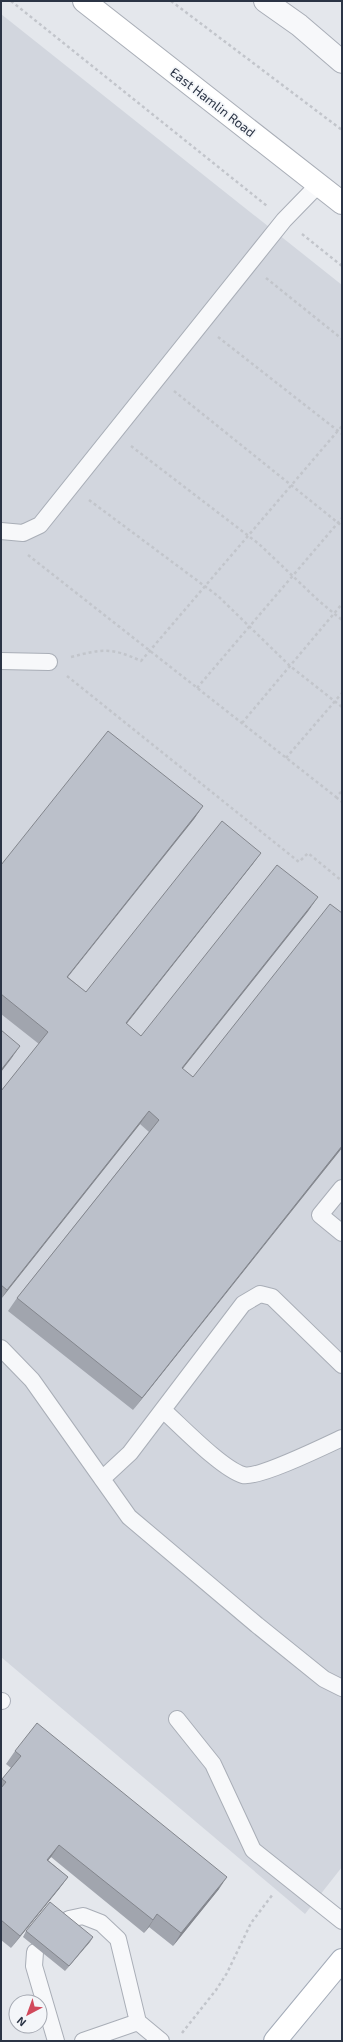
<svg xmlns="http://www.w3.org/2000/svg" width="343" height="2042" viewBox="0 0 343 2042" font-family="'Exo 2',sans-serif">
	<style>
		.built { fill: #d2d6de }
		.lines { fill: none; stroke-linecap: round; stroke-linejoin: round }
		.lane-casing { stroke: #a9aeb7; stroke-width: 18 }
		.street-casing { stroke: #a9aeb7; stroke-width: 24 }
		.secondary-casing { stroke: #a9aeb7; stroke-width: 24 }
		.primary-casing { stroke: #a3abb8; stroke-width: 24 }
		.path { stroke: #c2c5cb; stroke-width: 2.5; stroke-dasharray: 3 3; stroke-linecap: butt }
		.lane { stroke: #f7f8fa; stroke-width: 16 }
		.street { stroke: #f7f8fa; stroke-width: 22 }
		.secondary { stroke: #fff; stroke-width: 22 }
		.primary { stroke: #fff; stroke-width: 22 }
		.wall { fill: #a1a5ae }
		.shaded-wall { fill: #83868d }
		.building { fill: #bbc0ca; stroke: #83868d }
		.labels { text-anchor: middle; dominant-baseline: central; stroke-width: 3.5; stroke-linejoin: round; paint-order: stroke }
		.street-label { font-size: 13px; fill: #2b3445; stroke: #f4f6f9 }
	</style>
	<rect width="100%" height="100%" fill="#e4e7ec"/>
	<path class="built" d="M1,14L342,285V1867L305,1914L1,1657Z"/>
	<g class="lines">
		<defs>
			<path id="lane" d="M1,531L23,533L40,525L284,220L319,184
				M1,661L49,662
				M342,1188L320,1215L342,1233
				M1,1348L32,1380L129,1517L257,1625L324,1679L342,1688
				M163,1410C181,1426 222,1469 243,1475C257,1479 325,1446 342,1438
				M102,1479L130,1453L243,1304L260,1294L272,1297L342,1365
				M1,1701H2
				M177,1719L213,1764L253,1850L342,1921
				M69,1919L83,1916L101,1923L118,1939L138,2022
				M35,1952L34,1966L56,2041
				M83,2041L138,2022L161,2041"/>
			<path id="street" d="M265,1L299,25L342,62"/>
			<path id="secondary" d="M84,1L342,203"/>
			<path id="primary" d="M275,2041L342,1960"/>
		</defs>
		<use href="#lane" class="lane-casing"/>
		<use href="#street" class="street-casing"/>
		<use href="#secondary" class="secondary-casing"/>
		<use href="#primary" class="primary-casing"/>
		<path class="path" d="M11,1L267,206
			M171,1L342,130
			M302,234L342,266
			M266,278L342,339
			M218,337L342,434
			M174,391L342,526
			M131,446L259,544L319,601L342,620
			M89,500L218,596L290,666L342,707
			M28,555L336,797L342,791
			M71,657C102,649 111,647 141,661L342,426
			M67,676L299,862L308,853L342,881
			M197,688L342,518
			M242,723L342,604
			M286,758L342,693
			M336,797L342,802
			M182,2033L216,1990L227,1973L251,1923L273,1894"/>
		<use href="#lane" class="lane"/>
		<use href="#street" class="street"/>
		<use href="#secondary" class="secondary"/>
		<use href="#primary" class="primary"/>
	</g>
	<path class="wall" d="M203,806L194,819L68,977L86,992L261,853L252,865L126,1024L141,1036L309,910L182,1069L193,1077L342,1148L133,1410L8,1311L17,1298L149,1132L140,1124L1,1299V1091L39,1044L1,1014V865Z
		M15,1751L219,1889L173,1946L149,1927L144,1933L51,1857L48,1860L68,1877L59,1889L11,1948L1,1940V1781L11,1768L6,1764Z
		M26,1931L93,1937L65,1971L23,1937Z"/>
	<path class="shaded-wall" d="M203,806L194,819L58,989L67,977Z
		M261,853L252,865L117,1036L126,1023Z
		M318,897L309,910L173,1081L182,1068Z
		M20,1046L11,1059L1,1072V1070Z
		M149,1111L140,1124L1,1299L7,1290Z
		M342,1146V1148L133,1410L142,1398Z
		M59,1845L51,1857L38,1872L47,1860Z
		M68,1877L59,1889L11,1948L20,1936Z
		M227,1877L219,1889L173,1946L181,1933Z
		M157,1914L149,1927L144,1933L153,1920Z
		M93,1937L90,1942L65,1971L69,1966Z"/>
	<path class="building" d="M108,731L203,806L67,977L86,992L222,821L261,853L126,1023L141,1036L277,865L318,897L182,1068L193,1077L330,904L342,913V1146L142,1398L17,1298L159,1120L149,1111L7,1290L1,1285V1091L48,1032L1,994V865Z
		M1,1030L20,1046L1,1070Z
		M37,1723L227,1877L181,1933L157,1914L153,1920L59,1845L47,1860L68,1877L20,1936L1,1920V1788L6,1782L2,1779L21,1756L15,1751Z
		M50,1902L93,1937L69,1966L26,1931Z"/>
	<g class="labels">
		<g class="street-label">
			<text transform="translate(213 102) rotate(38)">East Hamlin Road</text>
		</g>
	</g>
	<rect width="343" height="2042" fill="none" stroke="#2b3445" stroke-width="4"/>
	<g transform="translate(28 2014) rotate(221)"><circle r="19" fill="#f4f6f9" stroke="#a4a8b1"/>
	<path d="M0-3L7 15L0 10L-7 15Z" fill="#d1495b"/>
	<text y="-6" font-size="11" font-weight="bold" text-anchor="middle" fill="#2b3445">N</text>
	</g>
</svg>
